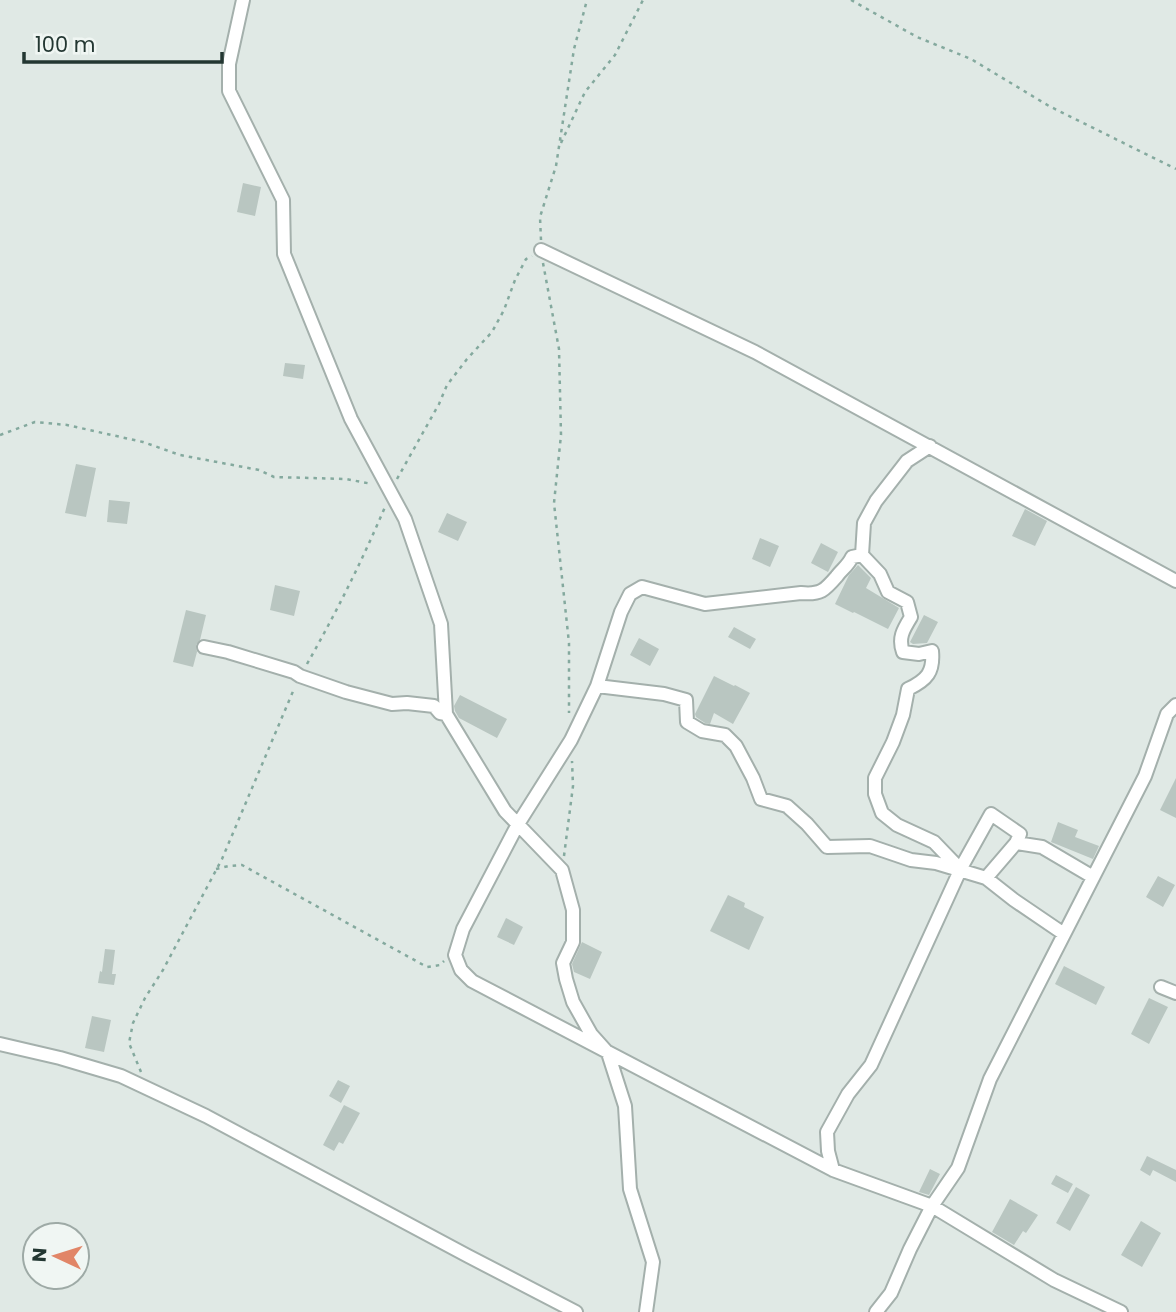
<svg xmlns="http://www.w3.org/2000/svg" width="1176" height="1312" viewBox="0 0 1176 1312" font-family="Poppins,sans-serif">
	<style>
		.building { fill: #b9c6c1 }
		.lines { fill: none; stroke-linecap: round; stroke-linejoin: round }
		.street-casing { stroke: #a4b0ac; stroke-width: 16 }
		.path { stroke: #84a99e; stroke-width: 2.5; stroke-dasharray: 3.5 5; stroke-linecap: butt }
		.street { stroke: #fff; stroke-width: 12 }
	</style>
	<rect width="100%" height="100%" fill="#e0e9e5"/>
	<path class="building" d="M243,183L261,187L255,216L237,212Z
		M285,363L305,365L303,379L283,376Z
		M76,464L96,468L86,517L65,513Z
		M109,500L130,502L127,524L107,522Z
		M1025,509L1047,521L1035,546L1012,536Z
		M447,513L467,522L458,541L438,532Z
		M760,538L779,546L770,567L752,559Z
		M821,543L838,552L828,572L811,563Z
		M858,565L871,578L866,588L899,608L888,629L854,612L853,613L835,604L849,575Z
		M275,585L300,591L294,616L270,610Z
		M186,610L206,615L200,640L196,645L197,652L193,667L173,662Z
		M924,615L938,622L927,643L913,644L910,642Z
		M734,627L756,639L750,649L728,637Z
		M639,638L659,649L650,666L630,655Z
		M714,676L734,686L735,685L750,693L733,724L714,713L710,724L705,723L696,717L695,714Z
		M460,695L507,719L497,738L459,718L455,711L454,706Z
		M1176,778V818L1160,810Z
		M1058,822L1078,830L1075,837L1099,846L1093,859L1051,842Z
		M1158,876L1175,885L1163,907L1146,897Z
		M728,895L745,903L744,907L764,917L749,950L710,931Z
		M506,918L523,927L514,945L497,937Z
		M582,942L602,952L590,979L574,972L572,964Z
		M105,949L115,950L112,974H116L114,985L98,983L100,971L102,972Z
		M1064,966L1105,987L1096,1005L1055,984Z
		M1149,998L1168,1007L1149,1044L1131,1034Z
		M92,1016L111,1020L104,1052L85,1048Z
		M338,1080L350,1086L341,1103L329,1096Z
		M344,1105L360,1113L343,1144L339,1142L334,1151L323,1145Z
		M1147,1156L1176,1170V1182L1153,1170L1150,1176L1140,1170Z
		M930,1169L940,1174L929,1195L919,1192Z
		M1056,1175L1073,1184L1068,1193L1051,1184Z
		M1076,1187L1090,1195L1070,1231L1056,1223Z
		M1010,1199L1038,1215L1026,1233L1023,1231L1014,1245L992,1232Z
		M1141,1221L1161,1233L1142,1267L1121,1255Z"/>
	<g class="lines">
		<defs>
			<path id="street" d="M243,0L229,64V91L283,200L284,254L351,419L405,519L441,624L446,714L505,811L562,870L573,910V942L563,963L566,979L573,1002L591,1034L608,1053L625,1106L630,1189L653,1262L646,1312
				M541,250L755,352L1176,581
				M930,446L907,461L876,501L864,523L862,555L880,574L888,592L907,602L911,617C903,630 898,638 903,652L919,654L932,651C934,672 927,680 908,689L903,715L893,742L875,778V794L882,813L897,825L934,842L960,869
				M862,555L852,557C848,566 842,569 837,576C825,590 821,595 801,593L705,604L642,587L630,594L621,612L597,686L571,740L518,824L463,929L455,955L461,970L472,981L833,1170L932,1206L1054,1280L1121,1312
				M204,647L228,652L294,672L300,676L346,692L392,704L407,703L434,706L440,713L446,714
				M597,686L664,694L686,700L687,722L702,731L725,735L736,746L753,778L761,799L787,806L807,824L827,847L870,846L911,860L936,863L986,878L1014,900L1064,934
				M986,878L1016,843
				M1161,987L1176,993
				M0,1044L60,1058L121,1076L206,1116L468,1256L576,1312
				M833,1170L828,1151L827,1132L848,1094L871,1065L962,866L991,814L1020,834L1016,843L1042,847L1093,877
				M876,1312L891,1293L910,1249L932,1206L958,1168L990,1079L1145,776L1167,714L1176,705"/>
		</defs>
		<use href="#street" class="street-casing"/>
		<path class="path" d="M851,0L917,37L971,59L1049,106L1176,169
			M561,143L585,92L615,55L643,0
			M541,240L540,217L556,166L574,49L587,0
			M543,263L559,349L561,435L554,503L569,643V713
			M0,435L35,422L67,425L143,442L180,455L259,470L274,477L346,479L372,484
			M397,479L439,404L447,385L467,359L492,332L504,310L515,280L526,259L532,256
			M307,664C336,613 362,561 385,507
			M564,856L573,786L572,761
			M216,869L229,866L242,865L427,967L440,965L444,961
			M141,1072L129,1043L133,1023L145,998L163,970L222,859L294,689"/>
		<use href="#street" class="street"/>
	</g>
	<g transform="translate(56 1256) rotate(274)"><circle r="33" fill="#f0f6f3" stroke="#9eaaa6" stroke-width="2"/>
	<path d="M0-5L12 26L0 18L-12 26Z" fill="#e18567"/>
	<text y="-10" font-size="19" font-weight="bold" text-anchor="middle" fill="#233732">N</text>
	</g>
	<path d="M24 52v10h198v-10" fill="none" stroke="#233732" stroke-width="3.5"/>
	<text x="35" y="52" font-size="21" fill="#233732" stroke="#f0f6f3" stroke-width="5" paint-order="stroke">100 m</text>
</svg>
